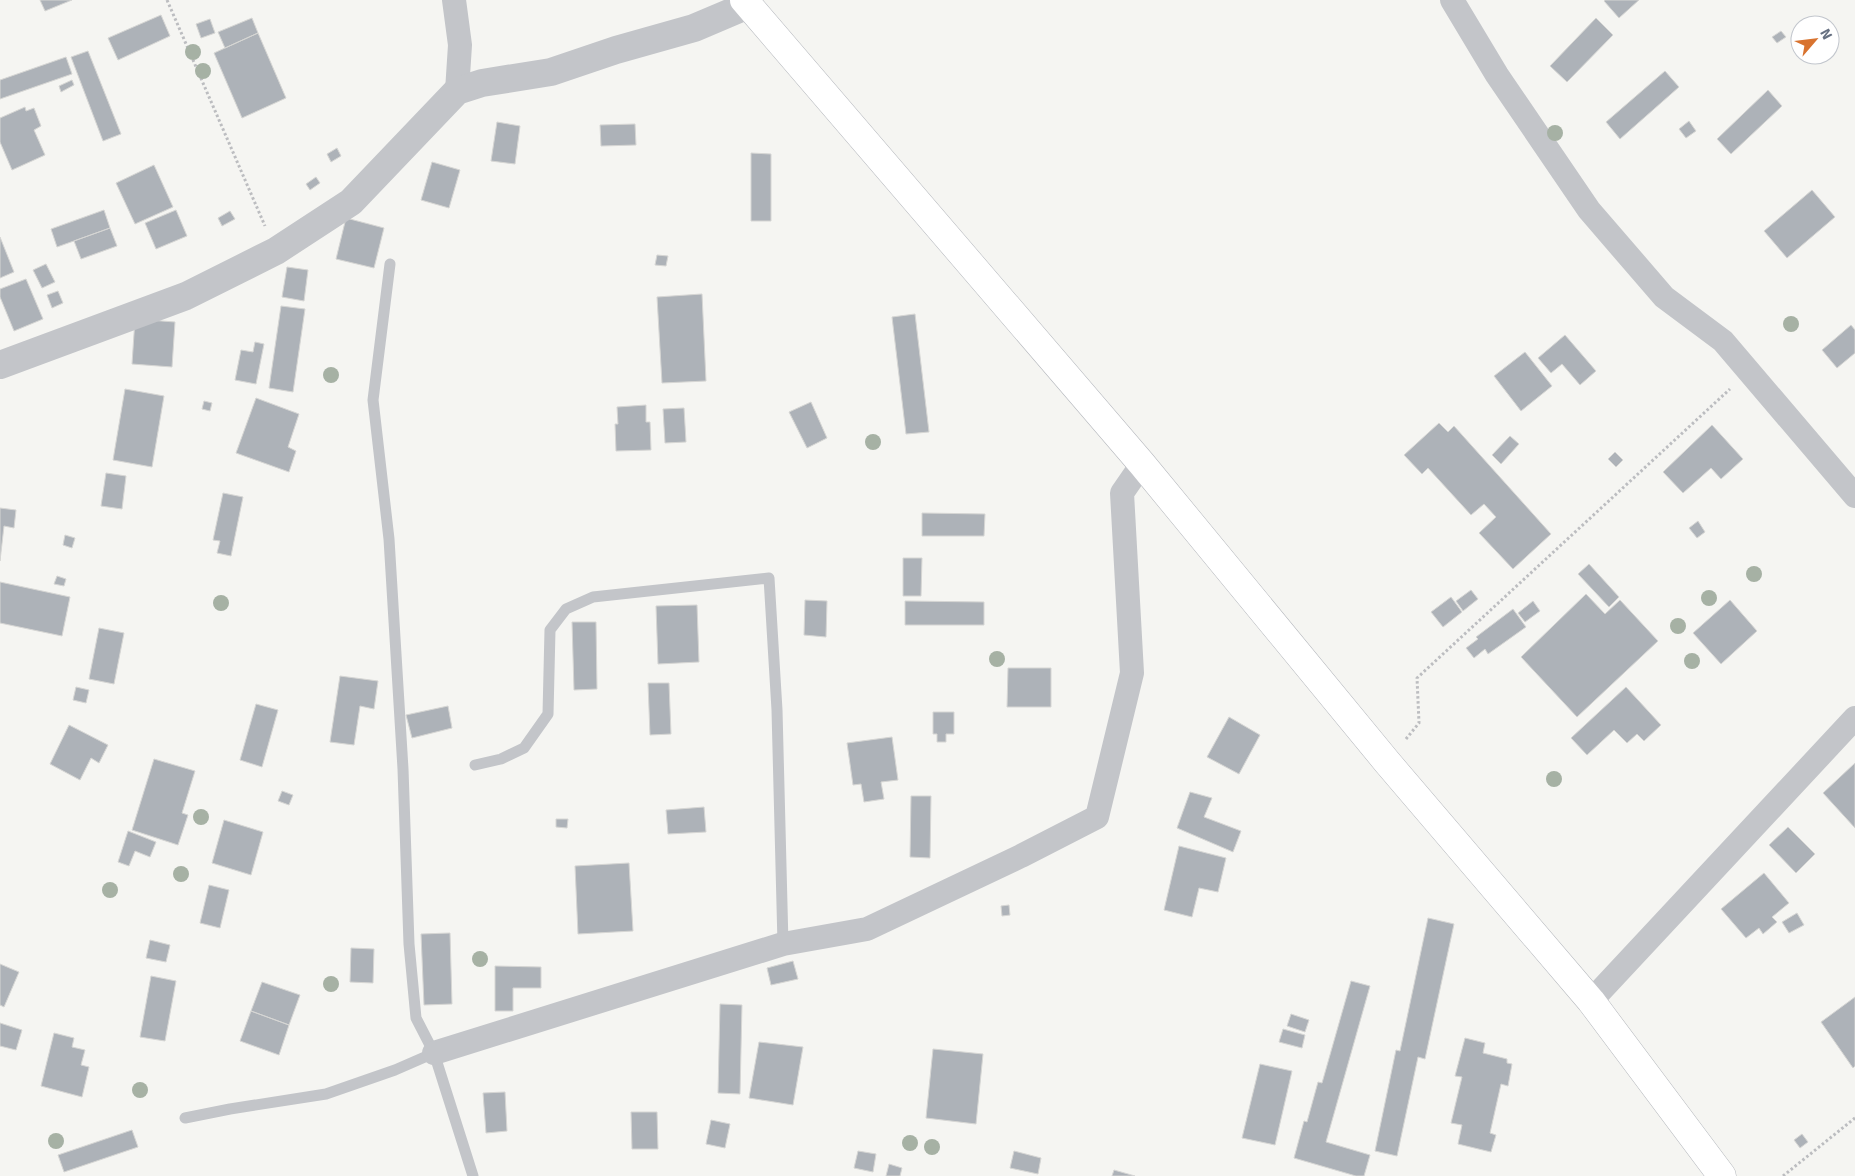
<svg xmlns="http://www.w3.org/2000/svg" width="1855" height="1176" viewBox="0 0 1855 1176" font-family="Signika,sans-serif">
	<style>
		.building { fill: #adb2b8; stroke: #d6d6d4 }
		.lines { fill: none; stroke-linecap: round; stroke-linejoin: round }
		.secondary-casing { stroke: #b5b8bd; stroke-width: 29 }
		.path { stroke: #bcbdc0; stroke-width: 3; stroke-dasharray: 2.5 2.5; stroke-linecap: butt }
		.service { stroke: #c3c5c9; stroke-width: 11 }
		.minor { stroke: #c3c5c9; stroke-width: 24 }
		.tertiary { stroke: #c3c5c9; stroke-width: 28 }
		.secondary { stroke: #fff; stroke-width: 28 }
		.tree { fill: #a6b1a4 }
	</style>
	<rect width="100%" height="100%" fill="#f5f5f2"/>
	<path class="building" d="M40,0H72L45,11Z
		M1605,0H1639L1619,18L1604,1Z
		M161,15L170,36L118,60L108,38Z
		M252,18L258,33L225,48L218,32Z
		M1596,18L1613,35L1567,82L1550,66Z
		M210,19L215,33L201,38L196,24Z
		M1781,31L1786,37L1777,43L1772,37Z
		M258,33L286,98L242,118L214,53Z
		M88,51L121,134L103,141L71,57Z
		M66,57L72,74L0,99V80Z
		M1665,71L1679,87L1620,139L1606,122Z
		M72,80L74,85L61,92L59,86Z
		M1768,90L1782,106L1731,154L1717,139Z
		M25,107L26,111L34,108L41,126L34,130L45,155L12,170L0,142V118Z
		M1689,121L1696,131L1686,138L1679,129Z
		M497,122L520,126L515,164L491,161Z
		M635,124L636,145L601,146L600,125Z
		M337,148L341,156L331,162L327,154Z
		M751,153L771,154V221H751Z
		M432,162L460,170L449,208L421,200Z
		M154,165L173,207L135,224L116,183Z
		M316,177L320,183L310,190L306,184Z
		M1812,190L1835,217L1787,258L1764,231Z
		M104,210L110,228L57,247L51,229Z
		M176,210L187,236L156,249L145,223Z
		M230,211L235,219L222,226L218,218Z
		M346,218L384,228L374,268L336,259Z
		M110,228L117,246L81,259L74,241Z
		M0,237L14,272L0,278Z
		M657,255L668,256L666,266L655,265Z
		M46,264L55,282L42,288L33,270Z
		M287,267L308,270L304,301L282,297Z
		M26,279L43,319L14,331L0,297V289Z
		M58,291L63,303L52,308L47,295Z
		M702,294L706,381L662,383L657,297Z
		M281,306L305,309L293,392L269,388Z
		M915,314L929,432L906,434L892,317Z
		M135,319L175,322L172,367L132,364Z
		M1851,325L1855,330V353L1837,368L1822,350Z
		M1565,335L1596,371L1580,385L1562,364L1551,373L1538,358Z
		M255,342L264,344L256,384L235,380L241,350L253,352Z
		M1525,352L1552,386L1521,411L1494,376Z
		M125,389L164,396L152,467L113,460Z
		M256,398L299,414L288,447L296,451L289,472L236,453Z
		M204,401L212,403L210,411L202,409Z
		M811,402L827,438L807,448L789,412Z
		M646,405V422H650L651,450L616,451L615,424H618L617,407Z
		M684,408L686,442L665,443L663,409Z
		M1439,423L1448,432L1454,426L1551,534L1513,569L1479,533L1496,517L1484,504L1471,515L1428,468L1422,474L1404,455Z
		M1712,425L1743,459L1721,479L1711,468L1683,493L1663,472Z
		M1510,436L1519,444L1501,464L1492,455Z
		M1615,452L1623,460L1616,467L1608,459Z
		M106,473L126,476L122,509L101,506Z
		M223,493L243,497L231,556L217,553L220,541L213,540Z
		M0,508L16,510L14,528L4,526L0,561Z
		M922,513L985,514L984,536H922Z
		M1698,521L1705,532L1697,538L1689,528Z
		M65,535L75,538L72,548L63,545Z
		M903,558H922L921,596H903Z
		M1589,564L1619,597L1609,607L1578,574Z
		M57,576L66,579L64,586L54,584Z
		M0,582L70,597L62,636L0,623Z
		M1471,590L1478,599L1463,611L1456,601Z
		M1586,594L1605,614L1620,600L1658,641L1577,717L1521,657Z
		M1451,597L1462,612L1443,627L1431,612Z
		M805,600L827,601L826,637L804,635Z
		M1730,600L1757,631L1721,664L1693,633Z
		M905,601L984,602V625H905Z
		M1533,601L1540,611L1525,622L1518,613Z
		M697,605L699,662L658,664L656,606Z
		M1513,609L1526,627L1488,654L1485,649L1474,658L1466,648L1478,639L1476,637Z
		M572,622H596L597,689L574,690Z
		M99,628L124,633L114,684L89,679Z
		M1008,668H1051V707H1007Z
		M340,676L378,681L374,709L360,706L354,745L330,742Z
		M648,683H669L671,734L650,735Z
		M76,687L89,690L86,703L73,700Z
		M1626,687L1661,725L1644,741L1637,734L1627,743L1614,730L1587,755L1571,738Z
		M256,704L278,710L262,767L240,760Z
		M448,706L452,728L412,738L406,715Z
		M933,712H954V734H946V742H937V734H933Z
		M1229,717L1260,735L1239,774L1207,757Z
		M69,725L108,745L99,763L91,758L80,780L50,764Z
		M892,737L898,780L881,782L884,799L864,802L861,784L853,785L847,743Z
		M154,759L195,771L182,813L188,815L178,845L132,830Z
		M1855,763V828L1823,793Z
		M282,791L293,795L289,805L278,801Z
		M1190,792L1212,798L1204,817L1241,831L1233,852L1177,828Z
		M911,796H931L930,858L910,857Z
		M704,807L706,832L668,834L666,810Z
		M556,819H568L567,828L556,827Z
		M224,820L263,832L251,875L212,863Z
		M1788,827L1815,854L1796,873L1769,845Z
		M128,831L156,842L150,857L135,851L129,866L118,862Z
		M1179,846L1226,858L1218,892L1199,888L1192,917L1164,910Z
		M629,863L633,931L578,934L575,866Z
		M1764,873L1789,903L1772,917L1777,922L1763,934L1759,928L1746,938L1721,909Z
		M209,885L229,890L220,928L200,923Z
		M1009,905L1010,915L1002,916L1001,906Z
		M1797,913L1804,925L1789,933L1782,922Z
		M1428,918L1454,924L1425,1059L1418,1057L1397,1156L1375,1151L1396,1050L1400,1051Z
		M450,933L452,1004L424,1005L421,934Z
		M150,940L170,945L166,962L146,958Z
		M351,948L374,949L373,983L350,982Z
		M793,961L798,979L771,985L767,968Z
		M0,964L19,972L4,1007L0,1005Z
		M495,966L541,967V988H513V1011H495Z
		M151,976L176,981L165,1041L140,1037Z
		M1351,981L1370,986L1326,1142L1370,1155L1364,1176H1356L1294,1158L1304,1121L1307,1122L1318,1082L1322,1083Z
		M262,982L300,995L289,1025L251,1011Z
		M1855,997V1066L1853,1068L1821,1022Z
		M720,1004L742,1005L740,1094L718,1093Z
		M251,1011L289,1025L279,1055L240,1041Z
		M1291,1014L1309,1020L1305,1032L1287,1026Z
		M0,1023L22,1030L16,1050L0,1046Z
		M1283,1029L1305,1035L1302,1048L1279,1042Z
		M54,1033L74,1038L72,1047L85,1050L81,1065L89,1067L82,1097L41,1086Z
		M1465,1038L1485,1043L1483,1053L1507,1059V1063L1512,1064L1508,1086L1501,1084L1490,1133L1496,1135L1491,1152L1458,1144L1462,1125L1451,1123L1462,1077L1455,1076Z
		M759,1042L803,1047L793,1105L749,1098Z
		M933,1049L983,1054L976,1124L926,1118Z
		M1260,1064L1292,1071L1275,1145L1242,1138Z
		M505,1092L507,1131L486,1133L483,1093Z
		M631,1112H657L658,1149H632Z
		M711,1120L730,1124L725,1148L706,1144Z
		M132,1130L138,1147L64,1172L58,1155Z
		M1802,1134L1808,1142L1800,1148L1794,1140Z
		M858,1151L876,1154L873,1172L854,1168Z
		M1014,1151L1041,1158L1038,1174L1010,1168Z
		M889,1164L902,1168L900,1176H886Z
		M1114,1170L1135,1176H1112Z"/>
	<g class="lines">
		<defs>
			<path id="secondary" d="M744,0L1142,464L1387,762L1591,1001L1722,1176"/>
		</defs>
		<use href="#secondary" class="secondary-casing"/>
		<path class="path" d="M167,0L265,226
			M1406,739L1419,723L1417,678L1730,389
			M1783,1176L1855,1118"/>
		<path class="service" d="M475,765L501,759L524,748L548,714L550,630L566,609L593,597L769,578L777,710L783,944
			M434,1053L473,1176
			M185,1118L230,1109L326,1094L395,1070L434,1053L416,1018L409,944L403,769L389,539L373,400L390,264"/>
		<path class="minor" d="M454,0L460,45L457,91
			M1452,0L1497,75L1589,210L1664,297L1723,341L1855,496
			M1591,1001L1855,718
			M434,1053L783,944L867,929L1021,856L1097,817L1132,673L1122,493L1142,464"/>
		<path class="tertiary" d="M0,365L186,296L276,251L351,202L457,91L482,83L551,72L616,50L694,28L748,5"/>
		<use href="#secondary" class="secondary"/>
	</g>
	<g class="tree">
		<circle cx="193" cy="52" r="8"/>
		<circle cx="203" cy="71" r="8"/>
		<circle cx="1555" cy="133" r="8"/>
		<circle cx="1791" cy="324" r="8"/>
		<circle cx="331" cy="375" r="8"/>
		<circle cx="873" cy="442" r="8"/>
		<circle cx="1754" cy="574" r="8"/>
		<circle cx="1709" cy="598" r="8"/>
		<circle cx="221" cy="603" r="8"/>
		<circle cx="1678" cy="626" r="8"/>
		<circle cx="997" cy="659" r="8"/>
		<circle cx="1692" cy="661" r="8"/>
		<circle cx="1554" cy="779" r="8"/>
		<circle cx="201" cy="817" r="8"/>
		<circle cx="181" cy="874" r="8"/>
		<circle cx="110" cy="890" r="8"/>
		<circle cx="480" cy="959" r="8"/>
		<circle cx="331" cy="984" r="8"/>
		<circle cx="140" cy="1090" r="8"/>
		<circle cx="56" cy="1141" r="8"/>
		<circle cx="910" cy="1143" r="8"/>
		<circle cx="932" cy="1147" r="8"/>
	</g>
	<g transform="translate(1815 40) rotate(62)"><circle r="24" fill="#ffffff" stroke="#c2c6cd"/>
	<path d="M0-4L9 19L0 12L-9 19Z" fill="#d8732f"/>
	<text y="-8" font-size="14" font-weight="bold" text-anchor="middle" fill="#667081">N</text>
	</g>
</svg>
